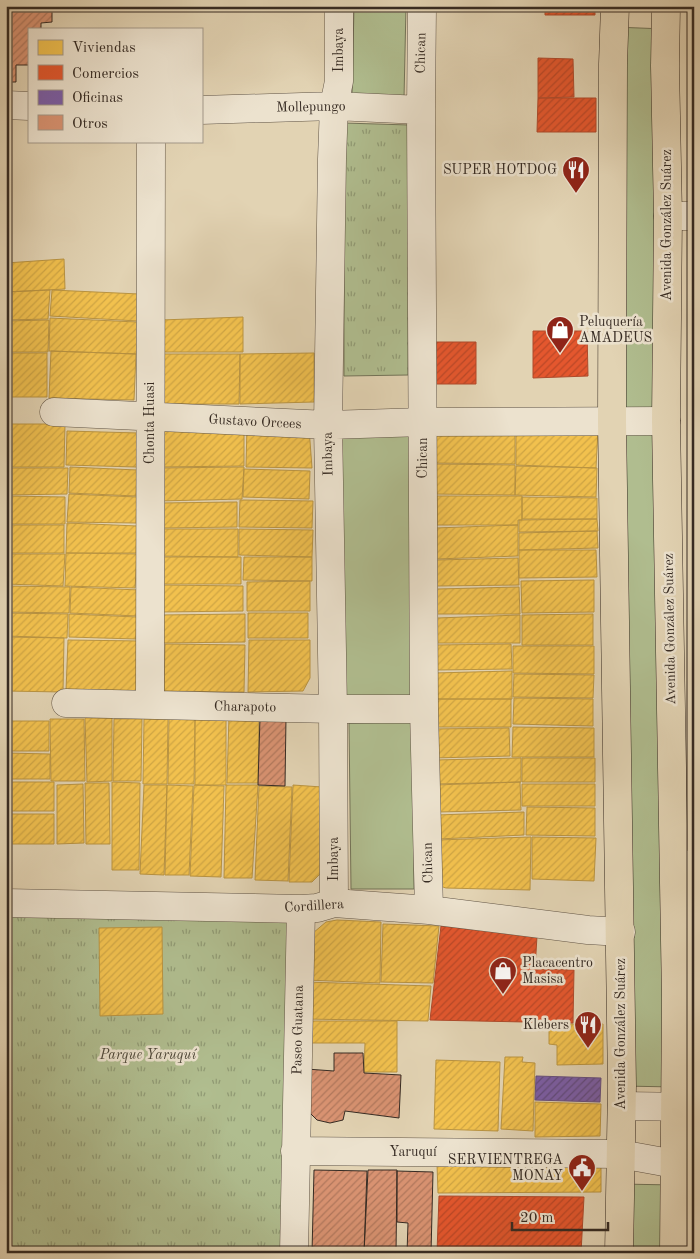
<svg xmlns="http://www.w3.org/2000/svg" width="700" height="1259" viewBox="0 0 700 1259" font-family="'Old Standard TT',serif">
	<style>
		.grass { fill: #b0bd8f; stroke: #737459 }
		.park { fill: url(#park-tufts); stroke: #737459 }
		.homes { fill: url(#homes-hatch); stroke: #ba9441 }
		.shops { fill: url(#shops-hatch); stroke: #b04a2b }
		.offices { fill: url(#offices-hatch); stroke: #664f7f }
		.building { fill: url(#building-hatch); stroke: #362b23 }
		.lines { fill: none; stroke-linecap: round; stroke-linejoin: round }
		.minor-casing { stroke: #615547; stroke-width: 29 }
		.major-casing { stroke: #362b23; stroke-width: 29 }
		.minor { stroke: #ece2ce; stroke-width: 28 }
		.major { stroke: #e2d3b3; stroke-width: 28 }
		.labels { text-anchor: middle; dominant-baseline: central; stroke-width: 5; stroke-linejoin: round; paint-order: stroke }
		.street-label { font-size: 14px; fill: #362b23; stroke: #ece2ce }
		.poi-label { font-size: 14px; fill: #362b23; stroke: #ece2ce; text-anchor: end }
		.park-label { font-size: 14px; font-style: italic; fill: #4e4839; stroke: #ece2ce }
	</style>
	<defs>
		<pattern id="park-tufts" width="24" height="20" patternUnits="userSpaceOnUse" patternTransform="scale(1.25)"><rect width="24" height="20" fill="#b0bd8f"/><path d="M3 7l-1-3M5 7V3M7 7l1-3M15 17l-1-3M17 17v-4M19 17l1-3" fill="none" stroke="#909a74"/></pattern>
		<pattern id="homes-hatch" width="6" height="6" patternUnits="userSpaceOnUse" patternTransform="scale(1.25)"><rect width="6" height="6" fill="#f2c14e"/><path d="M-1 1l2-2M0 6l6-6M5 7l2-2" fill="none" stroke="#d0a644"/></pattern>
		<pattern id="shops-hatch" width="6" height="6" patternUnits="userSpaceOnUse" patternTransform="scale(1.25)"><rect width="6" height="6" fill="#e4572e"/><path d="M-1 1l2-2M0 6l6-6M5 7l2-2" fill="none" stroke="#ba4827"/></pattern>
		<pattern id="offices-hatch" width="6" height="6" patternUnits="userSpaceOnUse" patternTransform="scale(1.25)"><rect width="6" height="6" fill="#7b5ea7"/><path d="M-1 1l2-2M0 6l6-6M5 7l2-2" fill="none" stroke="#604a80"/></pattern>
		<pattern id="building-hatch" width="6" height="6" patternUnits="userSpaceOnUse" patternTransform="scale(1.25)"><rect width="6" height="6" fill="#d99372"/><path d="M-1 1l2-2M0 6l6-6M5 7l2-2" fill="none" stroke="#b1785d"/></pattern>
	</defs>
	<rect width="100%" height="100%" fill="#e2d3b3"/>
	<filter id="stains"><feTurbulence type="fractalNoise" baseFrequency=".004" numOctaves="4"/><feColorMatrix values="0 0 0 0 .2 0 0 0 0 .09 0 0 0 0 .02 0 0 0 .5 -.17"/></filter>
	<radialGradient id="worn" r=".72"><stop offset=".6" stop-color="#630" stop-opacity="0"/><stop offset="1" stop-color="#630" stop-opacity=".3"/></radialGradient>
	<path class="grass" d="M354,6H406L404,98L352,97Z
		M614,27L665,29L675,1087L622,1086Z
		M338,434H414L415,699L337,697Z
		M414,722V889H351L349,723Z
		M620,1184L674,1185V1253H619Z"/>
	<path class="park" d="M344,123L409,125L408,375L344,376Z
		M6,908L293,915L285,1253H6Z"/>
	<path class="homes" d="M64,259L65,289L6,292V263Z
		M50,290L48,319L6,320V292Z
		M52,290L139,294L138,321L50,316Z
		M243,317V352H160L161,320Z
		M50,318L137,322V354L49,351Z
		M49,320L48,352H6V321Z
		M51,351L136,354L134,400L49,398Z
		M6,353H47V397H6Z
		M314,353V402L240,404V354Z
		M161,354H240L239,404H161Z
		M6,424H65L64,467H6Z
		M244,425V466L160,467V426Z
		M247,425L309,428L312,468L246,467Z
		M516,427L598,428L596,468L516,465Z
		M515,428V464L435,463L436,436L443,430Z
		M67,431L138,433L137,467L66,465Z
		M435,464L515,465V495L435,494Z
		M516,466L597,468L596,497L515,495Z
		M70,467L137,470L136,496L69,493Z
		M244,467L242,499L159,501L160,468Z
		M6,468H68L67,494L6,495Z
		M244,469L310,471L309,499L243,497Z
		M69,494L137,497L136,523L67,522Z
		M6,496L65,497V524H6Z
		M437,496H522V520H518V525H437Z
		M522,497L597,498V519H522Z
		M240,500L313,501L312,528L239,527Z
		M237,502V527L160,528V503Z
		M597,519L598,531L519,532V520Z
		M67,523L137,526L136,553H66Z
		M6,525H64V553H6Z
		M518,525V556L436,559L435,528Z
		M160,529H238V557L160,556Z
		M239,529L313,530L312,557L239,555Z
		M597,531L598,548L519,550V533Z
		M519,550H596L597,577L519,578Z
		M66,553L137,554L135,588L65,586Z
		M6,554H65L63,586L6,584Z
		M162,557H241V584H161Z
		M244,557H312V581L243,580Z
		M518,558L519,585L436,586V560Z
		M594,580V612L522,613L521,581Z
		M310,581V611H247V582Z
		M161,585L243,586V611L160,612Z
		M6,586L70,587L69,613L6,612Z
		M71,587L139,590L138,616L70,613Z
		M519,587L520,614H436L437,589Z
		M6,613L68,614L67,638L6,636Z
		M248,613H308V638H248Z
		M69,614L137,617L136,639L69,637Z
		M245,614V642L160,643V615Z
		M593,614V645H522V615Z
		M520,615V643H437V618Z
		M6,637L64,638L63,692L6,691Z
		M68,640L139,641L138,693L66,691Z
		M249,640H310V678L303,691L248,692Z
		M165,644L245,645L244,692L164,691Z
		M511,644L512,669L436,670V645Z
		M513,646H594V674L513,673Z
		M512,671V699H435L434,673Z
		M514,674L594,675L593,698L513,697Z
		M514,698L593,699V726L513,724Z
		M435,699H511V727H435Z
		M229,716L259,717L258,783H227Z
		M85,718H112V781L87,782Z
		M169,718H195L194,784H168Z
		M195,718H226V785H195Z
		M50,719H84L85,781H51Z
		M114,719H142L141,781H113Z
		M144,719H168L167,784H143Z
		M6,721H49V751H6Z
		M513,727L594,728V757H512Z
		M509,728L510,756L433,758L432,729Z
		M6,753L50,754V779H6Z
		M521,758V782L435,784V760Z
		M522,758H595V782H522Z
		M6,782H54V811H6Z
		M112,782L140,783L139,870H112Z
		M520,782L521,810L437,812L436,785Z
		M85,783H109L110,844H86Z
		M83,784L84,843L57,844V785Z
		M522,784H595V806H522Z
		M144,785H167L164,875L140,874Z
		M167,785L193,786L189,875H165Z
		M194,785L224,786L221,877L190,876Z
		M226,785H258L252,878H224Z
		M293,785L322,787V872L312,882H289Z
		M259,786L292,787L288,881L255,880Z
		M527,807L595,808V836L526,835Z
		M524,812V835L438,839L437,815Z
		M6,814H54V844H6Z
		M531,837L530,890L446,888L440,886L437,840Z
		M532,837L596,838L594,881L532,879Z
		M337,920L381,922L380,983L306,980L313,933L326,922Z
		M383,924L439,926L433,983L381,982Z
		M162,927L163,1014L100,1016L99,928Z
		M306,982L431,986L428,1021L304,1019Z
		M307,1021H397V1072H364L365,1043H307Z
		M549,1024H603V1064L557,1065V1045L549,1044Z
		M505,1057H523L522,1062L535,1063L533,1131L501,1129Z
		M436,1060L500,1062L498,1131L434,1129Z
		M535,1102L601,1104L600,1136L535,1137Z
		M437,1164H601V1192L438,1193Z"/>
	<path class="shops" d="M545,6H595V15H545Z
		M538,58L573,59L574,97L538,98Z
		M538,98H596V132H537Z
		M533,331H587L588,376L533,378Z
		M436,342H476V384H436Z
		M441,926L537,936L535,969L574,970L573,1023L430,1020Z
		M439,1196L584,1197L581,1253H437Z"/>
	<path class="offices" d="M536,1076L601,1078L600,1102L535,1100Z"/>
	<path class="building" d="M6,6H52V22L41,23V29H29V65H16V82H6Z
		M260,717H286L285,786L258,785Z
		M334,1053H363L364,1073L401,1075L399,1118L345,1111L343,1120L330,1123L317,1120L310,1113L306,1069L334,1071Z
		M314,1170L367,1171L364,1253H312Z
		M368,1170H397L396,1253H364Z
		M397,1171L433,1172L431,1253H407L408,1223L397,1222Z"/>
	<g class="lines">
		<defs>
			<path id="minor" d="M422,6L421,110L424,709L429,910
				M6,105L29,106
				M201,110L334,106L421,110
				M668,216H694
				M54,412L328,425L423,422L666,421
				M66,703L333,709H424
				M150,705L151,141
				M675,877L694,863
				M6,903L301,909L317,908L334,903L429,910L588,930L621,932
				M334,903L333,709L328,425L332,159L334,106L339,81V6
				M622,1106L694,1107
				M295,1151L620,1154L675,1164H694
				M294,1253L301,909"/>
			<path id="major" d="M615,6L613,64L612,422L622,1086L619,1253
				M666,6L665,66L668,216L666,421L676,998L674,1253"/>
		</defs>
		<use href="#minor" class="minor-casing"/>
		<use href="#major" class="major-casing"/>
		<use href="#minor" class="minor"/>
		<use href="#major" class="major"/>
	</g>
	<defs>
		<symbol id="restaurant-pin" viewBox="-11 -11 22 30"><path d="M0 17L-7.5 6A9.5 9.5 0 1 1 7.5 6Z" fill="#8f2418" stroke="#ece2ce"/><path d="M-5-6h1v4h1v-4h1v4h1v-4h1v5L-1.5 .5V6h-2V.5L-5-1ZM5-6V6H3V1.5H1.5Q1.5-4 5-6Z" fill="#fff"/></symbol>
		<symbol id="shop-pin" viewBox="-11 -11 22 30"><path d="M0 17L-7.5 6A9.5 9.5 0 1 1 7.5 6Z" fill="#8f2418" stroke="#ece2ce"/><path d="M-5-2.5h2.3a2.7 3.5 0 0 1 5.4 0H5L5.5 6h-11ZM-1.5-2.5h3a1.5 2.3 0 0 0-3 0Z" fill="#fff"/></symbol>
		<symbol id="civic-pin" viewBox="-11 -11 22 30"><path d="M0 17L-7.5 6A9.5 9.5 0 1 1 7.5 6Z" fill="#8f2418" stroke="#ece2ce"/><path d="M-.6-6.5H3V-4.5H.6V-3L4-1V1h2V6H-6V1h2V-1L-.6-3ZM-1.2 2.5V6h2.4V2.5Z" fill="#fff"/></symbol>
	</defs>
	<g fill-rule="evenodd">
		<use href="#restaurant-pin" x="560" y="154" width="32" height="43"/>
		<use href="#shop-pin" x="544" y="314" width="32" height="43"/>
		<use href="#shop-pin" x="487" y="955" width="32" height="43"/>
		<use href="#restaurant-pin" x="572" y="1009" width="32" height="43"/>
		<use href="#civic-pin" x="566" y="1152" width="32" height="43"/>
	</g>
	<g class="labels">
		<g class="street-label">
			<text transform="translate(339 50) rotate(-90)">Imbaya</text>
			<text transform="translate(421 53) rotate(-89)">Chican</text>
			<text transform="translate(311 107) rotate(-1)">Mollepungo</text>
			<text transform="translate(667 225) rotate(-90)">Avenida González Suárez</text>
			<text transform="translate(255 422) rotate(3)">Gustavo Orcees</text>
			<text transform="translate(150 423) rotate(-90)">Chonta Huasi</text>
			<text transform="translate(328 454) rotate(-91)">Imbaya</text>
			<text transform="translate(423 458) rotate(-90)">Chican</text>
			<text transform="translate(670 629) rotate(-91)">Avenida González Suárez</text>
			<text transform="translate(245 707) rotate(1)">Charapoto</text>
			<text transform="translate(334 859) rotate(-90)">Imbaya</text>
			<text transform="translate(428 863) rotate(-91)">Chican</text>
			<text transform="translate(314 906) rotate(-4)">Cordillera</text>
			<text transform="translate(298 1030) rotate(-89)">Paseo Guatana</text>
			<text transform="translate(621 1034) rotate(-90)">Avenida González Suárez</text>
			<text x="413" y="1152">Yaruquí</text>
		</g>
		<g class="poi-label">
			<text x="557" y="170">SUPER HOTDOG</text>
			<text x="579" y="322" text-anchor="start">Peluquería<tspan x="579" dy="16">AMADEUS</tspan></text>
			<text x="522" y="963" text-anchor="start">Placacentro<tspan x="522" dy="16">Masisa</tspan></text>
			<text x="569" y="1025">Klebers</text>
			<text x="563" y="1160">SERVIENTREGA<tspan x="563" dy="16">MONAY</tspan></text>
		</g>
		<g class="park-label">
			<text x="148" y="1055">Parque Yaruquí</text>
		</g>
	</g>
	<rect width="700" height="1259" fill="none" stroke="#e2d3b3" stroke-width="25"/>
	<rect x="8" y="8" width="685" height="1244" fill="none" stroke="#362b23" stroke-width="2.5"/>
	<rect x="12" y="12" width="675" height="1234" fill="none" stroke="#362b23"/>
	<rect x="28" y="28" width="175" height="115" fill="#ece2ce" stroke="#a3998a"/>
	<rect x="38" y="40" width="25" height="15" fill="#f2c14e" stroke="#a3998a"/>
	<text x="72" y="52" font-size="15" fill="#362b23">Viviendas</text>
	<rect x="38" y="65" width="25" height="15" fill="#e4572e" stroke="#a3998a"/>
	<text x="72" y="78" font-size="15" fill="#362b23">Comercios</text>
	<rect x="38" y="90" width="25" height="15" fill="#7b5ea7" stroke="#a3998a"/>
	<text x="72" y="102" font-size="15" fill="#362b23">Oficinas</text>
	<rect x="38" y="115" width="25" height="15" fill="#d99372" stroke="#a3998a"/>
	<text x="72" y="128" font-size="15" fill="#362b23">Otros</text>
	<path d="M512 1222v8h96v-8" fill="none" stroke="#362b23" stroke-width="2.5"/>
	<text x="520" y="1222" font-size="15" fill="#362b23" stroke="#ece2ce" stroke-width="4" paint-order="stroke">20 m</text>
	<rect width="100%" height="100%" filter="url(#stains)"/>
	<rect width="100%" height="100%" fill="url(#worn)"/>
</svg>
